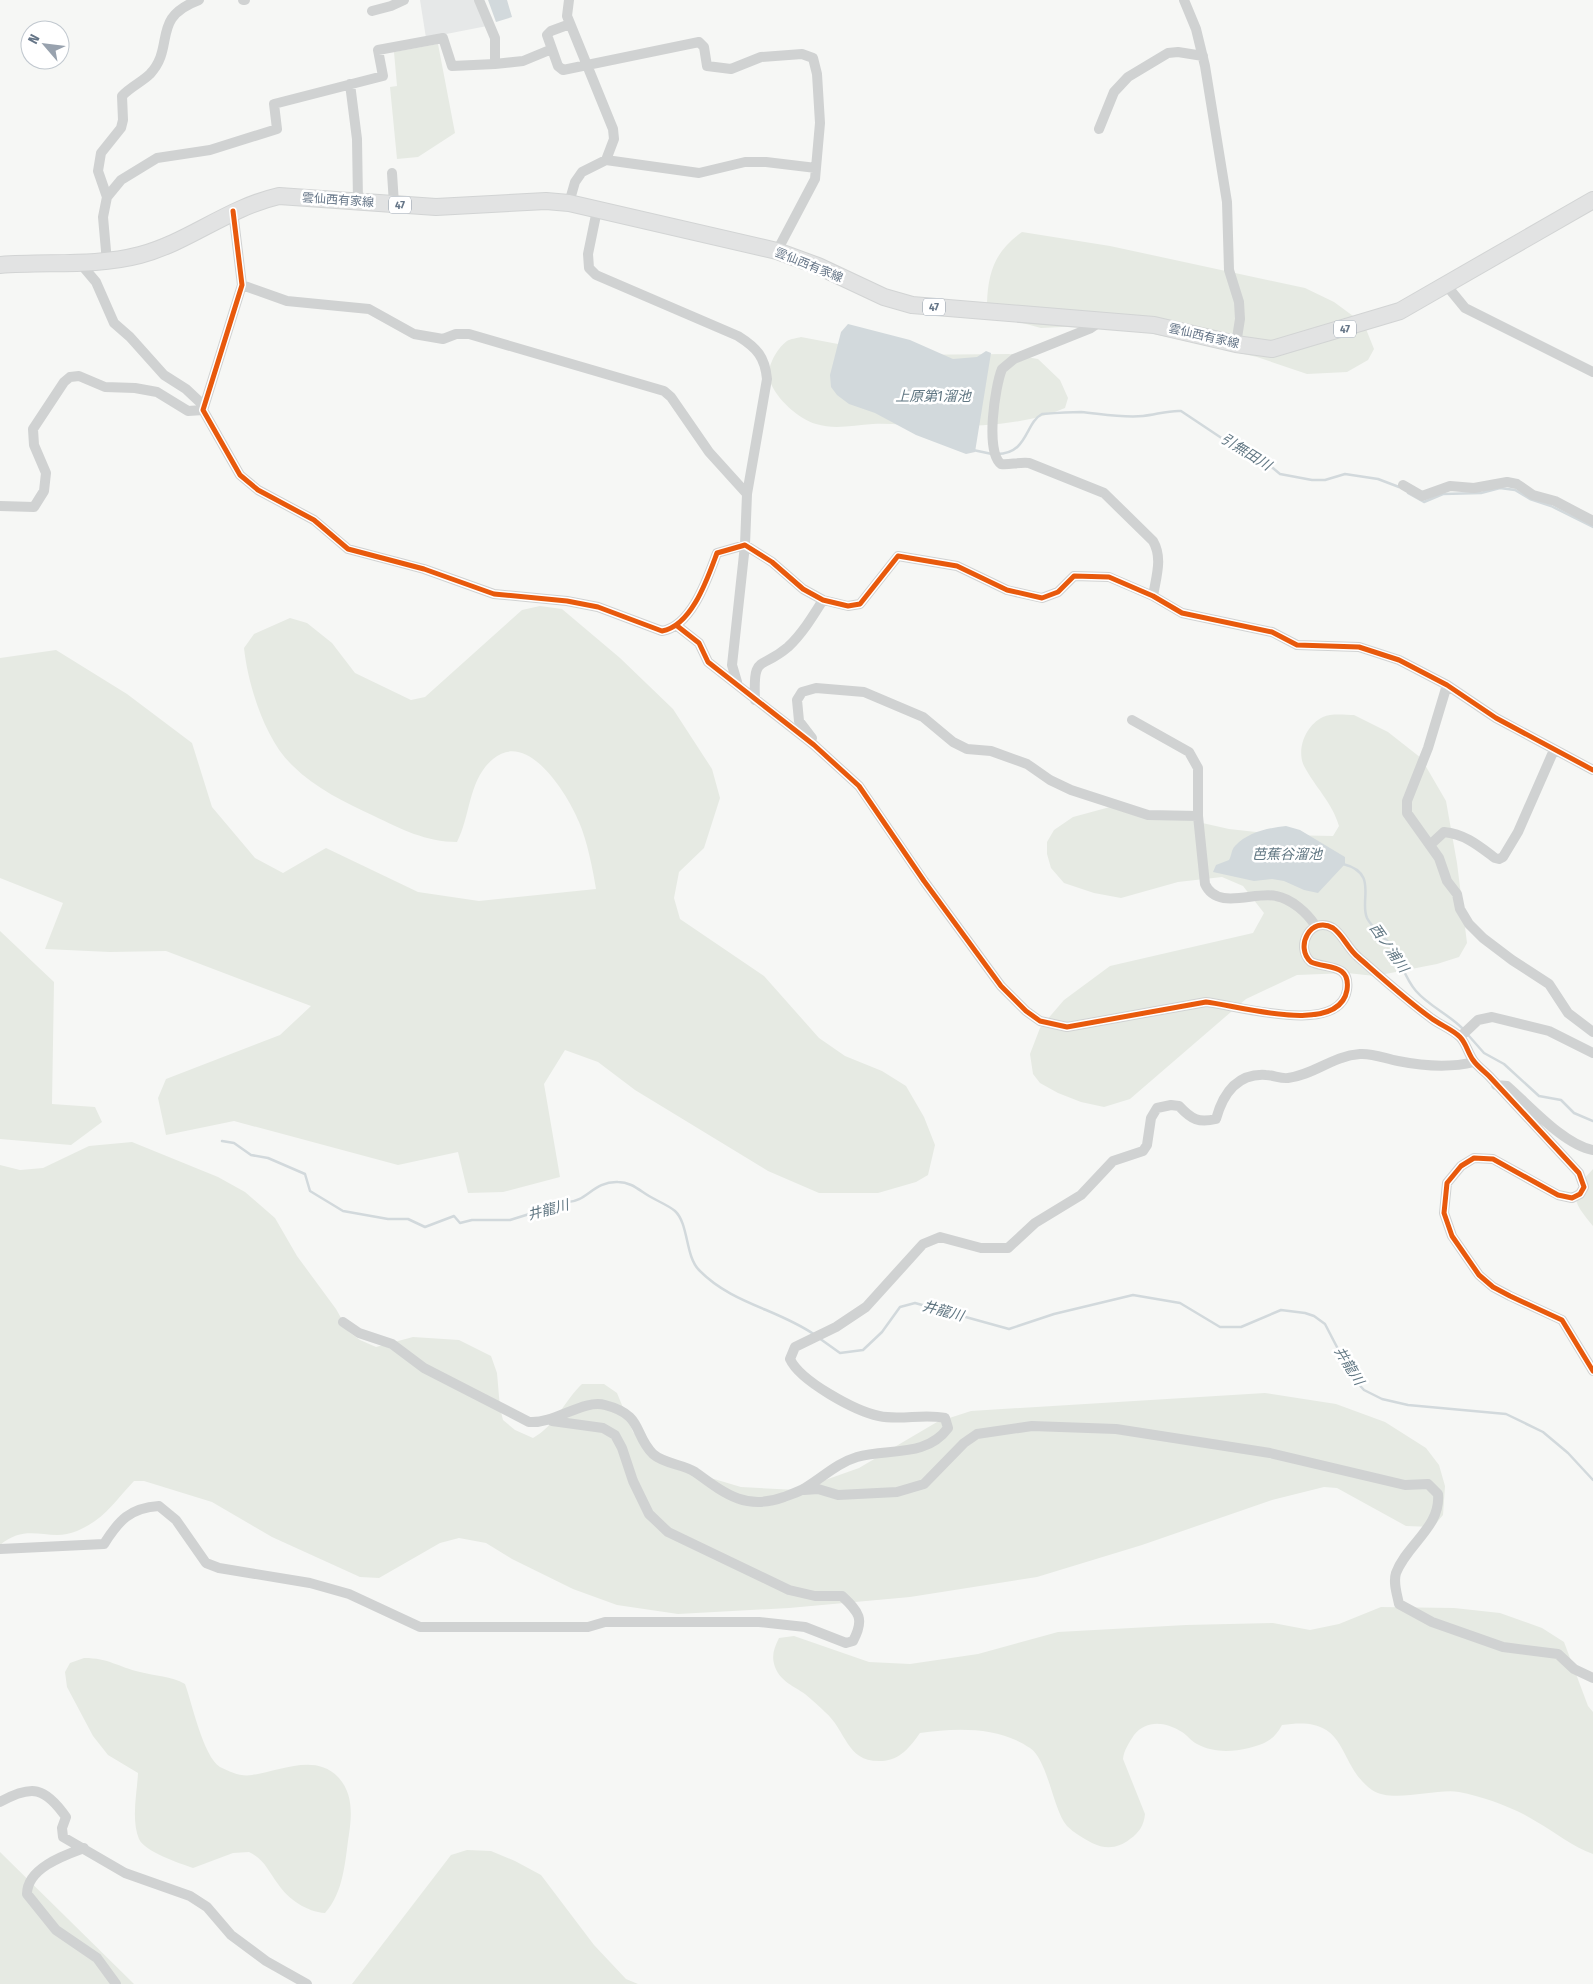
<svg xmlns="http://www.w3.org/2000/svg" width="1593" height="1984" viewBox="0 0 1593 1984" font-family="'Fira Sans Condensed','Noto Sans JP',sans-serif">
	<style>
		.built { fill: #e6e8e8 }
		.green { fill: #e6eae3 }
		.water { fill: #d2d9dc }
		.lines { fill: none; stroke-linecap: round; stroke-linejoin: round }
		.stream { stroke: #d2d9dc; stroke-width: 2.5 }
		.primary-casing { stroke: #d2d4d4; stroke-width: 18 }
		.street { stroke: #d0d2d2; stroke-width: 10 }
		.primary { stroke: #e2e3e3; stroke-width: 16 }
		.cycleway-casing { stroke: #fff; stroke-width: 8 }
		.cycleway { stroke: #e8590c; stroke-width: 5 }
		.labels { text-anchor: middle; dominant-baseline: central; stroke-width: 5; stroke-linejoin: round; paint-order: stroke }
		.shield { fill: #fff; stroke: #939eab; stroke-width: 1 }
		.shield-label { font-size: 11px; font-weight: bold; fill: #657587 }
		.street-label { font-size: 12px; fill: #657587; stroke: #fff }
		.water-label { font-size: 14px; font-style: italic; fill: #617783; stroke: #fff }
	</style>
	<rect width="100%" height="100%" fill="#f6f7f5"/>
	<path class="built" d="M420,0H477L487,26L426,38Z"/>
	<path class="green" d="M438,44L455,133L418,157L397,159L390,87L397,86L394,52Z
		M1022,232L1110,246L1305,288L1334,302L1364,324L1374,349L1368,360L1347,372L1307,374L1257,357L1149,333L1082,326L1041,328L1015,321L987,304C988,272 995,251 1022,232Z
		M801,337L896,355L1009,354L1038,359L1060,380L1068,398L1065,408C1024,426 971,427 926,426C909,426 891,423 873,424C854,425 835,430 816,424C799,419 776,399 770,381C765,369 777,348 787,341C790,339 797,338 801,337Z
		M540,606L562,609L620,658L673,709L712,769L720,798L704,848L679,872L674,898L680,919L764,976L819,1038L845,1056L882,1071L906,1086L924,1117L935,1145L928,1175L916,1182L878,1193H819L768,1171L635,1090L598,1062L565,1050L544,1084L560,1177L503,1192L468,1193L458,1152L398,1165L234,1121L166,1135L158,1098L166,1079L280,1035L311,1006L166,951L110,952L45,949L63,903L0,878V658L56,650L127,694L192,743L212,807L255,858L283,873L326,848L418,892L479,901L596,889C593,870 587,840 579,822C568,795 528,729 493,759C468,780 471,815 457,842C426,842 401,829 374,816C346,803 315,788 293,766C265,740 248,685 244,648L254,634L290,618L307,623L332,643L355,673L411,700L425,697L522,610Z
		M1354,715L1388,732L1421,758L1446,801L1457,863L1467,943L1459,957L1437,964L1375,976L1347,973L1297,975L1246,999L1130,1099L1104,1107L1081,1102L1058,1093L1040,1083L1033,1074L1030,1054L1040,1028L1064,1000L1110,966L1253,933L1264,913L1243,886L1222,877L1178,882L1121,898L1094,893L1064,883L1051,868L1047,854V842L1054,830L1073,817L1110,807L1158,813L1229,829L1284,835L1333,836L1339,826C1332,802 1315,787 1304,766C1296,749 1306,725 1323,717C1331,713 1346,715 1354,715Z
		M0,931L54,982L52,1104L95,1107L102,1122L71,1145L0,1139Z
		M132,1142L218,1177L245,1192L275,1218L297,1256L336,1309L349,1332L360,1340L376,1347L413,1337L459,1340L491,1356L497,1373L500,1408L503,1420L515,1430L533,1438C555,1426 564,1401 582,1384H604L617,1393L633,1432L647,1447L677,1468L741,1487L797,1490L859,1468L937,1422L971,1411L1265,1393L1336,1404L1385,1422L1426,1448L1439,1465L1445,1486L1443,1515L1433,1527L1406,1526L1337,1488L1324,1487L1272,1500L1142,1545L1037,1577L910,1597L789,1608L678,1614L617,1605L573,1589L512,1559L486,1543L459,1538L440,1543L379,1578L360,1577L272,1537L212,1502L144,1481H134C114,1502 105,1519 77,1531C49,1543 28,1521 0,1545V1165L20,1170L43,1168L89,1146Z
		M1593,1169V1226C1571,1200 1569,1194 1593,1169Z
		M1381,1607L1454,1608L1500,1613L1542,1628L1564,1642L1588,1706L1593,1712V1854C1573,1847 1555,1832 1537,1822C1515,1808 1485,1797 1459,1792C1436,1788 1392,1804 1372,1790C1335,1763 1351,1714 1282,1725C1274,1740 1265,1744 1249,1748C1231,1752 1214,1753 1197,1744C1191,1741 1187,1735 1182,1732C1166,1722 1147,1719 1134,1735C1129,1743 1124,1750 1123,1759L1145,1814C1144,1825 1139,1833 1130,1839C1119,1848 1106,1850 1092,1843C1083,1838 1074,1833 1067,1826C1053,1810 1048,1760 1030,1748C998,1726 955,1728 920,1733C910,1747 900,1760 882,1761C846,1763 847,1731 825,1712C819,1706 812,1700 805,1694C794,1686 781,1682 775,1667C771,1656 774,1648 779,1638L794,1636L869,1662L910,1664L978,1654L1058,1632L1186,1625L1273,1623L1310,1630L1339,1624Z
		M84,1658C109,1658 118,1667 140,1672C155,1676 171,1676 185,1684C192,1703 203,1756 220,1767C230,1772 241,1777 252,1775C280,1771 315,1753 338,1777C353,1793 352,1814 349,1834C345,1861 344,1892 325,1913C307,1912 288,1899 278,1884C268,1871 265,1860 249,1852L233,1853L193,1868C179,1863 145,1852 139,1839C131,1820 137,1793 138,1773L108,1755L93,1736L67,1687L65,1672L70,1663Z
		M467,1850L491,1851L515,1861L541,1875L594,1945L626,1979L638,1984H352L451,1855Z
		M0,1852L134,1984H0Z"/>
	<path class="water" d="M488,0H507L512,17L496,22Z
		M848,324L910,340L953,359L977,357L986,351L991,353L975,452L966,454L916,435L875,413L849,404L837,395L831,387L830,375L841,332Z
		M1286,826L1300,830L1345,857V864L1318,893L1304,890L1284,881L1272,879L1254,881L1213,872L1216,865L1229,860C1232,855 1231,850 1235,846C1248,832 1268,828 1286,826Z"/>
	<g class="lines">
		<path class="stream" d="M973,450L992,454
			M997,454C1028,454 1025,423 1042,414C1055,413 1068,412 1081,412C1102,414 1122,418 1143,416C1155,415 1169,410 1181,411L1235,447L1261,458L1280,474L1312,480H1325L1345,474L1378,479L1399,487
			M1408,493L1424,502L1443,494L1481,493L1500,488L1515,490L1530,499L1551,506L1593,527
			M1343,864C1379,873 1359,900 1367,918C1372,928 1383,936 1390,944C1401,959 1404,978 1416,991C1429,1006 1448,1014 1462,1028
			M1469,1036L1484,1053L1504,1064L1539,1096L1561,1100L1574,1113L1593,1121
			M222,1141L234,1143L251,1155L268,1158L305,1174L310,1191L343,1211L388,1219H408L425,1227L454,1216L460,1223L472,1220H510L568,1202C586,1202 594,1181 618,1182C631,1182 639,1190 649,1196C657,1201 668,1205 675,1211C689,1224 685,1256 699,1270C732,1304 778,1309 815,1335
			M819,1338L840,1353L863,1350L882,1332L900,1307L915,1303L1009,1329L1054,1314L1133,1295L1180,1303L1220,1327H1241L1281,1310L1305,1313L1314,1316L1325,1324L1353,1378L1364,1390L1382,1399L1408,1405L1506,1414L1543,1432L1568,1453L1593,1480"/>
		<defs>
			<path id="primary" d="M0,265C47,261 94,267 140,255C189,242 227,208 279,196L436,207L546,201L569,203L777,251L818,266L884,297L912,305L1154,325L1236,344L1272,349L1400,311L1593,200"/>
		</defs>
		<use href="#primary" class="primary-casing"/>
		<path class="street" d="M243,0H245
			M1184,0L1196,29L1205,66L1227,202L1229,270L1239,302L1240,319L1236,344
			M372,11L391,6L404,0
			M570,24L551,31L547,35L558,66L563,70L699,42L704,47L707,66L731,69L761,57L802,54L813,58L817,74L820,123L815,179L777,251
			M495,64L523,61L552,49
			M350,84L357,139L358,201
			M1099,129L1114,92L1128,77L1168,53L1178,52L1203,56
			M606,160L699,173L745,162H766L816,168
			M392,173L394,204
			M107,197L121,180L157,158L210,150L277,129L274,104L383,76L378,50L443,38L452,66L495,64V38L479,0
			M569,203L575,182L582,172L606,160L614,139L613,129L567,16L569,0
			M597,210L588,254L589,268L596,275L738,336C757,348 765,357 767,379L747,494L745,545L732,665L737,682
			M233,211L242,285L203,410L240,475L258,490L314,520L348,549L424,569L494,594L567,601L598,607L662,631C692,626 708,577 717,553L745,545L772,562L803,589L823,600L848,606L860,604L898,556L957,566L1007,590L1042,598L1058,592L1074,576L1109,577L1153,596L1182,613L1272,632L1297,645L1359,647L1399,660L1447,685L1496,718L1593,770
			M107,262L103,217L107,197L98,171L101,153L121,128L123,120L122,96C130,87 142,82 150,74C176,46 150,18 199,0
			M80,263L96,282L114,323L130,337L164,375L186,389L203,405
			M242,285L287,301L369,309L414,334L443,339L456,334H469L664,391L671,397L709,452L747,494
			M1447,286L1465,308L1593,372
			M1101,321L1091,328L1014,359L1002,369C995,386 985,452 1001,464C1009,465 1019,462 1029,463L1104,493L1153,541C1163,558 1156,577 1153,596
			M1403,485L1422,496L1450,486L1474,488L1507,482L1517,484L1533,495L1555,501L1593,521
			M0,506L34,507L44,491L46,473L34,445L33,429L64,382L70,377L79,376L105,387L135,388L157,392L188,411L203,410
			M676,625L699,643L708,662L814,745L859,786L924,881L1001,986L1026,1011L1040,1021L1067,1027L1206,1002C1236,1005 1339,1037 1347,990C1351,963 1326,969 1311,962C1294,947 1311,915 1333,928C1343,935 1348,949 1358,957C1382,978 1405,999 1431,1018C1440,1025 1452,1029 1460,1037C1466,1043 1468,1053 1473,1060C1477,1066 1484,1071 1489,1076L1579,1173L1584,1187L1580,1194L1572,1198L1558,1195L1493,1159L1474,1158L1461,1166L1447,1183L1444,1213L1452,1236L1479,1275L1493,1287L1510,1296L1562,1320L1593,1371
			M1447,685L1428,748L1407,801V813L1439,858L1447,881L1457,894L1460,909L1469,924L1483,938L1512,960L1549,984L1568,1013L1593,1032
			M755,700C753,653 760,671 788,647C802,634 813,616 823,600
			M1132,720L1189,752L1198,768V816L1205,884C1217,911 1255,891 1276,896C1292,899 1307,913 1315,925
			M812,738L799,721L797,700L802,692L816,688L864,692L923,717L953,742L967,749L991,751L1027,764L1050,780L1071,790L1148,815L1198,816
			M1431,844L1444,832C1465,834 1479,846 1495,858L1499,859L1503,857L1518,832L1554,750
			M1460,1037L1478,1020L1492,1017L1549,1031L1593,1053
			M1496,1085L1507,1086C1529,1105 1564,1145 1593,1150
			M343,1322L359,1333L392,1344L424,1368L529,1422C555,1424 583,1399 605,1405C644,1415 633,1434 653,1454C664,1464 683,1464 695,1472C725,1494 746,1511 784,1497C791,1494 799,1492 805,1488C822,1478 837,1463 857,1457C888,1448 926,1458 948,1428L945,1418C923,1413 901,1421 879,1416C855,1411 800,1381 790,1359L795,1347L836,1327L866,1307L923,1244L940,1237L981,1248H1008L1035,1223L1081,1195L1113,1161L1143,1151L1147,1145L1151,1118L1157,1108L1171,1105L1179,1106C1192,1120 1199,1123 1216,1119C1223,1094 1237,1073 1266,1075C1273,1075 1281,1079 1288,1078C1314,1075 1332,1056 1360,1054C1373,1053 1386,1059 1398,1061C1423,1066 1450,1068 1474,1062
			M804,1490L818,1489L838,1495L897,1492L924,1484L964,1443L977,1434L1032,1426L1116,1429L1270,1453L1405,1485L1428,1484L1438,1494C1441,1527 1407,1544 1396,1573C1393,1583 1397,1594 1399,1604L1432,1622L1503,1647L1558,1654L1574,1669L1593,1678
			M0,1549L104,1544C119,1520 130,1508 159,1506L176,1520L206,1563L219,1568L310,1583L349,1594L420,1627H588L605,1622H759L805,1627L846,1643L853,1641C865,1619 859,1612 842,1596H815L789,1590L668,1532L649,1514L633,1481L622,1448L615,1435L603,1428L552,1421
			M0,1802C32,1784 45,1787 66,1817L62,1828L63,1837L125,1873L190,1896L207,1907L231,1935L266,1961L307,1984
			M84,1848C65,1855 27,1868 27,1894L56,1930L97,1958L116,1984"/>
		<use href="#primary" class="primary"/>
		<defs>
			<path id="cycleway" d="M233,211L242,285L203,410L240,475L258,490L314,520L348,549L424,569L494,594L567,601L598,607L662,631C692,626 708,577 717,553L745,545L772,562L803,589L823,600L848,606L860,604L898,556L957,566L1007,590L1042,598L1058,592L1074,576L1109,577L1153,596L1182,613L1272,632L1297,645L1359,647L1399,660L1447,685L1496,718L1593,770
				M676,625L699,643L708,662L814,745L859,786L924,881L1001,986L1026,1011L1040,1021L1067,1027L1206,1002C1236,1005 1339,1037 1347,990C1351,963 1326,969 1311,962C1294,947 1311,915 1333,928C1343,935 1348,949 1358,957C1382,978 1405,999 1431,1018C1440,1025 1452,1029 1460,1037C1466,1043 1468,1053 1473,1060C1477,1066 1484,1071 1489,1076L1579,1173L1584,1187L1580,1194L1572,1198L1558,1195L1493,1159L1474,1158L1461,1166L1447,1183L1444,1213L1452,1236L1479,1275L1493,1287L1510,1296L1562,1320L1593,1371"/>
		</defs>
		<use href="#cycleway" class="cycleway-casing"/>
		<use href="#cycleway" class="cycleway"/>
	</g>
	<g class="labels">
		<g class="shield">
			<rect x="389" y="196.5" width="22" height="17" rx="4"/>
			<rect x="923" y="298.5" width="22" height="17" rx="4"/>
			<rect x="1334" y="320.5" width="22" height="17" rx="4"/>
		</g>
		<g class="shield-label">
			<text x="400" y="205">47</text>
			<text x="934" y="307">47</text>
			<text x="1345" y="329">47</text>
		</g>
		<g class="street-label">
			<text transform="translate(338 200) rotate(4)">雲仙西有家線</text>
			<text transform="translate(809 265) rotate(22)">雲仙西有家線</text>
			<text transform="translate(1204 336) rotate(13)">雲仙西有家線</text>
		</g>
		<g class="water-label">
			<text x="933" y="396">上原第1溜池</text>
			<text transform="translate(1246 452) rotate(32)">引無田川</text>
			<text x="1287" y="854">芭蕉谷溜池</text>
			<text transform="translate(1389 948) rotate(55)">西ノ浦川</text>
			<text transform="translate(548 1210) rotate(-15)">井龍川</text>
			<text transform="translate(943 1311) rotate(15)">井龍川</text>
			<text transform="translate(1349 1366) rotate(58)">井龍川</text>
		</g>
	</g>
	<g transform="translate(45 45) rotate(298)"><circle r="24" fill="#ffffff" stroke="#c1c8cf"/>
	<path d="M0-4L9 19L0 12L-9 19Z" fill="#98a2ae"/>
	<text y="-8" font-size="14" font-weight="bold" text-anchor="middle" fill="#657587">N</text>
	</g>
</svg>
